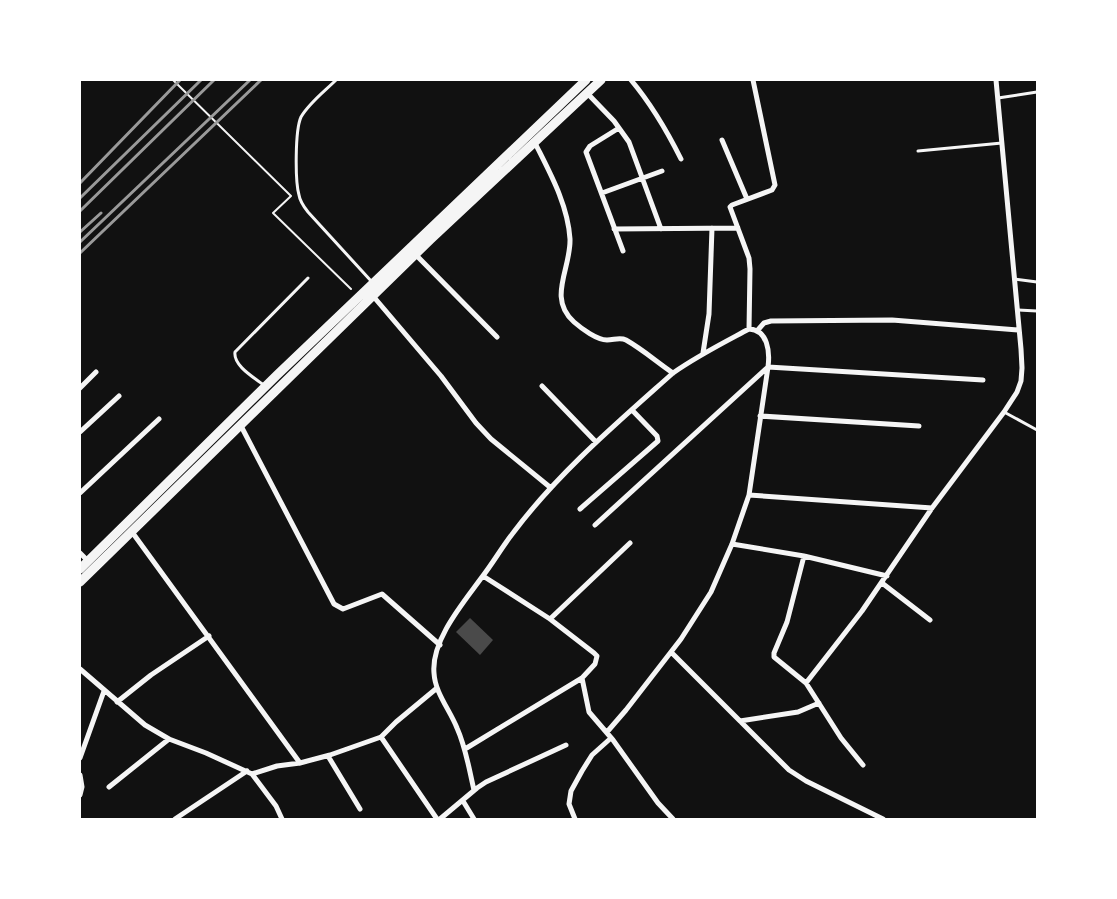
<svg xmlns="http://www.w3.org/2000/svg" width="1117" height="899" viewBox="0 0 1117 899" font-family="'Open Sans',sans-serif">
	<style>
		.building { fill: #4a4a4a }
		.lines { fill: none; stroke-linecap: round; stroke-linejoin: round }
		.path { stroke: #f5f5f5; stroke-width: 2 }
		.service { stroke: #f5f5f5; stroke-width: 3 }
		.minor { stroke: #f5f5f5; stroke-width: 5 }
		.primary { stroke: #f5f5f5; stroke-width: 9 }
		.rail { stroke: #9a9a9a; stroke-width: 3 }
	</style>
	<rect width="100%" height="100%" fill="#111"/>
	<path class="building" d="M470,618L493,640L480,655L456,632Z"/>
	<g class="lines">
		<path class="path" d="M173,80L291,196L273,213L351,289"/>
		<path class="service" d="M336,80C325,91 309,103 301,117C295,130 295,181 299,195C300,202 304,207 308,212L372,282
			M998,98L1037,92
			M918,151L1002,143
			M1014,279L1037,282
			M1018,310L1037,311
			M265,386C255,378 233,366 235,352L308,278
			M1004,412L1037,430"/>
		<path class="minor" d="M631,80C652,105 667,131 681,159
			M587,93L614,121L629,142L661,229
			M619,128L590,146L586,152L623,251
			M722,140L747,199
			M535,143C550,173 568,205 570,239C571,269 547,298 574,322C582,329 597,340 607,340C614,340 620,337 626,340C642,349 657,362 673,373
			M602,193L662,171
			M614,229L738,228
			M415,254L497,337
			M373,296L441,376L476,423L491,439L551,488
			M749,329L750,269L749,258L730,207L732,205L772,190L775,185L753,80
			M757,331L764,323L771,321L892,320L1018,330
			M703,353L709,314L712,228
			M542,386L596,442
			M80,388L96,372
			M760,416L919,426
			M240,424L334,604L343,609L382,594L440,645
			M80,432L119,396
			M80,493L159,419
			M749,495L932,508
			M580,509L658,441L657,436L632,410
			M595,525L768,367L983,380
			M132,532L300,763
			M732,544L804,556L887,576
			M80,553L88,561
			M804,556L787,622L774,653V657L806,683L841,738L863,765
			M483,576L550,619L594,653L597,656L595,664L582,678
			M882,583L930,620
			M550,619L630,543
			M671,652L789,770L806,781L883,819
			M80,669L145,725L169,739L206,753L252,774L276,806L282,819
			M806,683L862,611L932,508L1004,412L1017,392L1021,381L1022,368L1021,349L996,80
			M117,702L151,675L209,636
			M740,721L798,712L819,703
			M381,737L437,819
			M465,749L582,678L589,712L613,740L658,803L673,819
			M328,756L360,809
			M80,758L104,691
			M252,774L277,766L300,763L330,755L381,737L396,722L437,688
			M80,775L82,787L80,795
			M109,787L169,739
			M474,790C469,769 466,748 457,728C450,710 435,693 434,673C431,640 464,602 482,577C493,563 502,547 513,533C558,473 617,423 673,373C697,356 723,343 749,329C768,330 770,352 768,367L749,495L732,544L711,592L681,639L626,710L607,732
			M463,801L474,819
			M175,819L247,771
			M440,819L477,788L486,782L566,745
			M575,819L569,804L571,791L582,771L592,755L611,738"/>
		<path class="primary" d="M80,569L277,375L586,80
			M80,582L431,239L601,80"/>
		<path class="rail" d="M80,183L180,80
			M80,198L201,80
			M80,211L214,80
			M80,232L101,213
			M80,242L250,80
			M80,253L261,80"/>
	</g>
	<rect width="1117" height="899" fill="none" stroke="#ffffff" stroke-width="162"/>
</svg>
